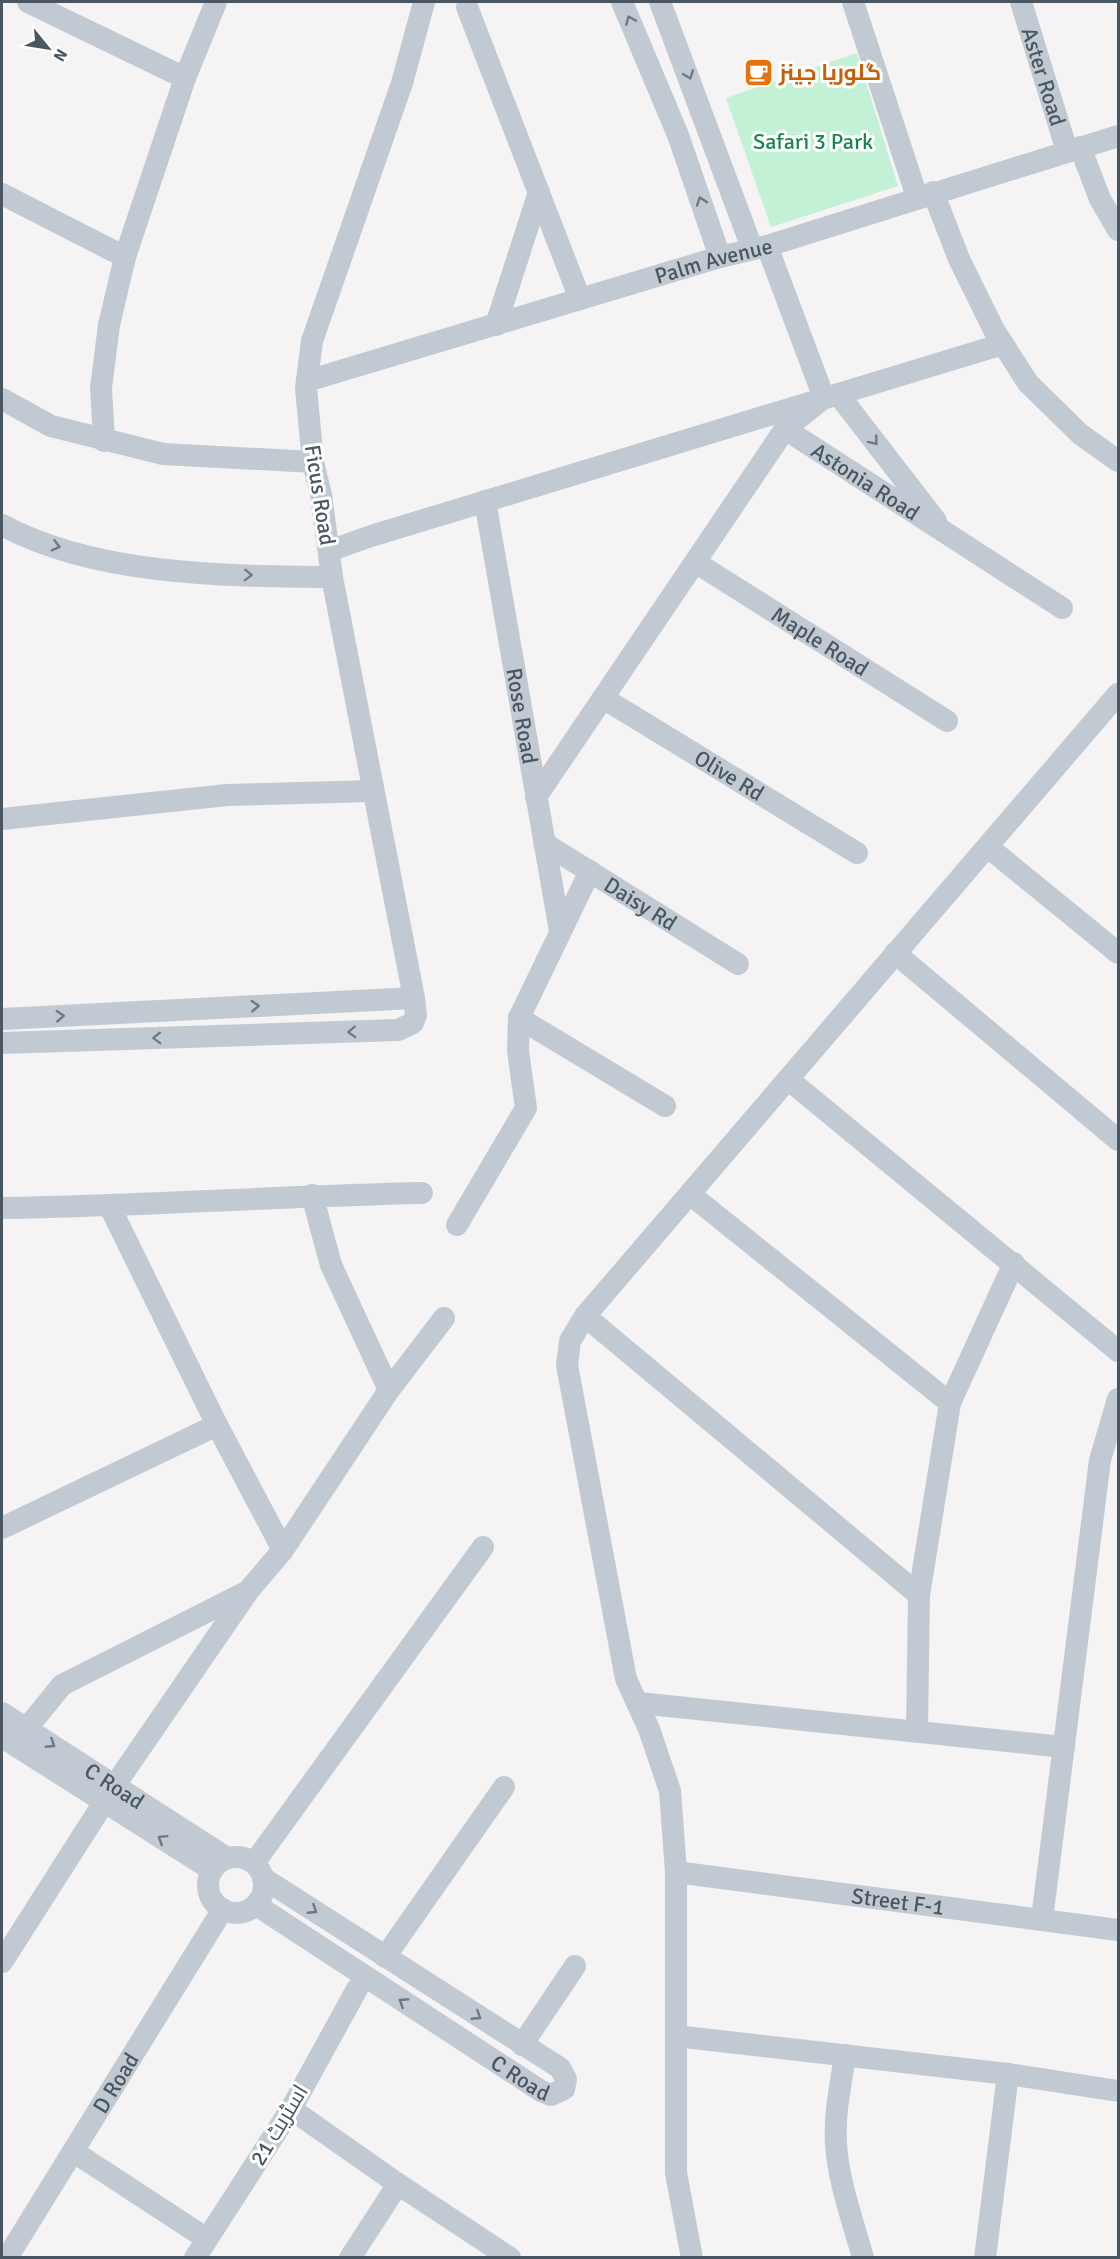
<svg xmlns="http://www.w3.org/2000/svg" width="1120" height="2259" viewBox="0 0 1120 2259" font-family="Signika,Cairo,sans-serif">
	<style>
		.green { fill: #c3f1d5 }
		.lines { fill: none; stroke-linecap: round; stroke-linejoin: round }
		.minor { stroke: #c1cad2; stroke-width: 22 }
		.oneway { stroke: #6e7983 }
		.labels { text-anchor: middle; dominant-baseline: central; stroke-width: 6; stroke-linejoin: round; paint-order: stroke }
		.food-label { font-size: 22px; font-weight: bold; fill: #c56008; stroke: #fff; text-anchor: start }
		.street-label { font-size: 22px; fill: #4a5661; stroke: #fff }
		.park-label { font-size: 22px; fill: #17864f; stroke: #fff }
	</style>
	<rect width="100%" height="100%" fill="#f5f3f3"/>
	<path class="green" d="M857,53L898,186L771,227L726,98Z"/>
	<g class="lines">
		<g class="minor">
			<path d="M28,2L185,78"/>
			<path d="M622,2L678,135L720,257"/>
			<path d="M660,2L752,248"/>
			<path d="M853,2L917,197"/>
			<path id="s1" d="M1021,2L1067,151"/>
			<path d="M467,7L580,299"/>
			<path d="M1080,147L1100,199L1118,230"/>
			<path d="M933,192L959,259L994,330L1028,383L1080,434L1118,461"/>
			<path d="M2,194L125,257"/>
			<path d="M496,325L539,192"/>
			<path id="s2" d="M307,381L720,257L767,246L1118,136"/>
			<path d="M838,394L936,521"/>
			<path d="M2,399L51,426L163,454L313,462"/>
			<path id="s3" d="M785,429L1062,608"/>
			<path d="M104,441L101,388L109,325L125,257L185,78L216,2"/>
			<path id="s4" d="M485,501L560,931"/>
			<path d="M2,525C97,576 227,576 332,577"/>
			<path d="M329,551L371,536L1003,344"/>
			<path id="s5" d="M695,562L947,721"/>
			<path id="s6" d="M603,698L857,853"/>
			<path d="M536,797L785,429L824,398L767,246"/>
			<path d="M2,819L227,795L373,791"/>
			<path id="s7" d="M544,843L738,964"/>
			<path d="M988,847L1118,953"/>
			<path d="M590,871L519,1018L665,1106"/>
			<path d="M895,953L1118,1140"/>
			<path d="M2,1019L414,998"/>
			<path d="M2,1043L398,1030L413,1023L416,1015L414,998L332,577L321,495L313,462L306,388L312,341L402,83L424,2"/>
			<path d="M789,1080L1118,1351"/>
			<path d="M312,1195L331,1265L389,1390"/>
			<path d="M691,1195L950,1403"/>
			<path d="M110,1207L217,1425L283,1550"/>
			<path d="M2,1208C142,1206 282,1196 422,1193"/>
			<path d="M457,1225L526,1108L518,1051L519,1018"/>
			<path d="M585,1316L919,1595"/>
			<path d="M2,1528L217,1425"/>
			<path d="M639,1703L1064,1747"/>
			<path id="s8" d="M2,1713L227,1858"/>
			<path d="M27,1728L62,1685L248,1591L283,1550L389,1390L444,1318"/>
			<path d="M917,1730L919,1595L950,1403L1014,1263"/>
			<path d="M2,1737L212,1870"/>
			<circle cx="236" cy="1885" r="28"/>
			<path d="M254,1863L483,1547"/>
			<path id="s9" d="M676,1872L1118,1930"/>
			<path id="s10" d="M256,1905L541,2091L551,2095L564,2089L566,2079L560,2068L263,1878"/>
			<path d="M1042,1919L1100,1460L1118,1399"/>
			<path d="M385,1957L504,1787"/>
			<path d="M2,1962L115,1785L247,1593"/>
			<path d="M676,2036L1008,2074L1118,2091"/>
			<path d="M522,2045L575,1966"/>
			<path d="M845,2055C841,2084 834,2114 836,2143C838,2181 853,2221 863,2258"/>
			<path d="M291,2109L398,2184L510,2258"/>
			<path d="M74,2152L207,2239"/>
			<path id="s11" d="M7,2258L223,1909"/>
			<path d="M195,2258L291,2109L357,1989"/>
			<path d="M350,2258L398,2184"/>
			<path d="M692,2258L676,2173V1872L670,1791L649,1729L626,1679L567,1365L570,1341L585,1316L1118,694"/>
			<path d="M985,2258L1008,2074"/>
		</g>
	</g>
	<defs><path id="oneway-chevron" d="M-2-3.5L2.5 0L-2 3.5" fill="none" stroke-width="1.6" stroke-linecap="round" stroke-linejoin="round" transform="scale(1.5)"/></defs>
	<g class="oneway">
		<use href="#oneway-chevron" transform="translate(630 20) rotate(-113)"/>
		<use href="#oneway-chevron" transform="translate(689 75) rotate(69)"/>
		<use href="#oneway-chevron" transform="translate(701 201) rotate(-109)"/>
		<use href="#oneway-chevron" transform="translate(874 441) rotate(52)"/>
		<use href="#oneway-chevron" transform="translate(56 546) rotate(15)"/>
		<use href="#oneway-chevron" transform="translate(248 575) rotate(2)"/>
		<use href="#oneway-chevron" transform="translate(255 1006) rotate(-3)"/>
		<use href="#oneway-chevron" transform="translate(60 1016) rotate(-3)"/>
		<use href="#oneway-chevron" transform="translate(352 1032) rotate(178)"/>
		<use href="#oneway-chevron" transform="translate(157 1038) rotate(178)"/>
		<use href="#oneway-chevron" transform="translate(51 1744) rotate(33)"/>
		<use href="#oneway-chevron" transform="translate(162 1839) rotate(-148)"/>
		<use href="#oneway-chevron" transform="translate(313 1910) rotate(33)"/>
		<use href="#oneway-chevron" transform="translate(403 2002) rotate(-147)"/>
		<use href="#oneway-chevron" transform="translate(477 2016) rotate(33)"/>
	</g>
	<defs>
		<symbol id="cafe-square" viewBox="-11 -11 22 22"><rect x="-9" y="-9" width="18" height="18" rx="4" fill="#e8710a" stroke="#fff"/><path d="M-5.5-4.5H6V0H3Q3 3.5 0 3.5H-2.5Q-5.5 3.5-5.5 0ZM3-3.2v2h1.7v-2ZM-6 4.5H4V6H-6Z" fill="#fff"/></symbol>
	</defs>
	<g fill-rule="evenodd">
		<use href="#cafe-square" x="742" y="56" width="33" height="33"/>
	</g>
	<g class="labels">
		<g class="food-label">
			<text x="779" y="72">گلوریا جینز</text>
		</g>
		<g class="street-label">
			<text stroke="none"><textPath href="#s1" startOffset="78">Aster Road</textPath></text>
			<text stroke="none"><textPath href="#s2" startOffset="424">Palm Avenue</textPath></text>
			<text stroke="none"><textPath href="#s3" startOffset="96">Astonia Road</textPath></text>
			<text transform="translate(320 495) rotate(81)">Ficus Road</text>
			<text stroke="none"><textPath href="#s5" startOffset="148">Maple Road</textPath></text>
			<text stroke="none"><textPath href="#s4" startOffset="218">Rose Road</textPath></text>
			<text stroke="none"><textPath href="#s6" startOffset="148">Olive Rd</textPath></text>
			<text stroke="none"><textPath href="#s7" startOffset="114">Daisy Rd</textPath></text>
			<text stroke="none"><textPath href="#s8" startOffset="134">C Road</textPath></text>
			<text stroke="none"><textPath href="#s9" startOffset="224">Street F-1</textPath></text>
			<text stroke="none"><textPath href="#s10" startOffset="316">C Road</textPath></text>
			<text stroke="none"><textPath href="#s11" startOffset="206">D Road</textPath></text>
			<text transform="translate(279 2125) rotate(-59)">اسٹریٹ 21</text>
		</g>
		<g class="park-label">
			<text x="813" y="141">Safari 3 Park</text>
		</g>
	</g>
	<rect width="1120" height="2259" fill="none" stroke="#4a5661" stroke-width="6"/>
	<g transform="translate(48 48) rotate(120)" stroke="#ffffff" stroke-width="4.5" paint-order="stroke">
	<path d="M0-4.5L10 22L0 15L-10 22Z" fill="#4a5661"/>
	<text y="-9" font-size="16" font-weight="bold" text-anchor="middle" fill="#4a5661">N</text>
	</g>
</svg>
